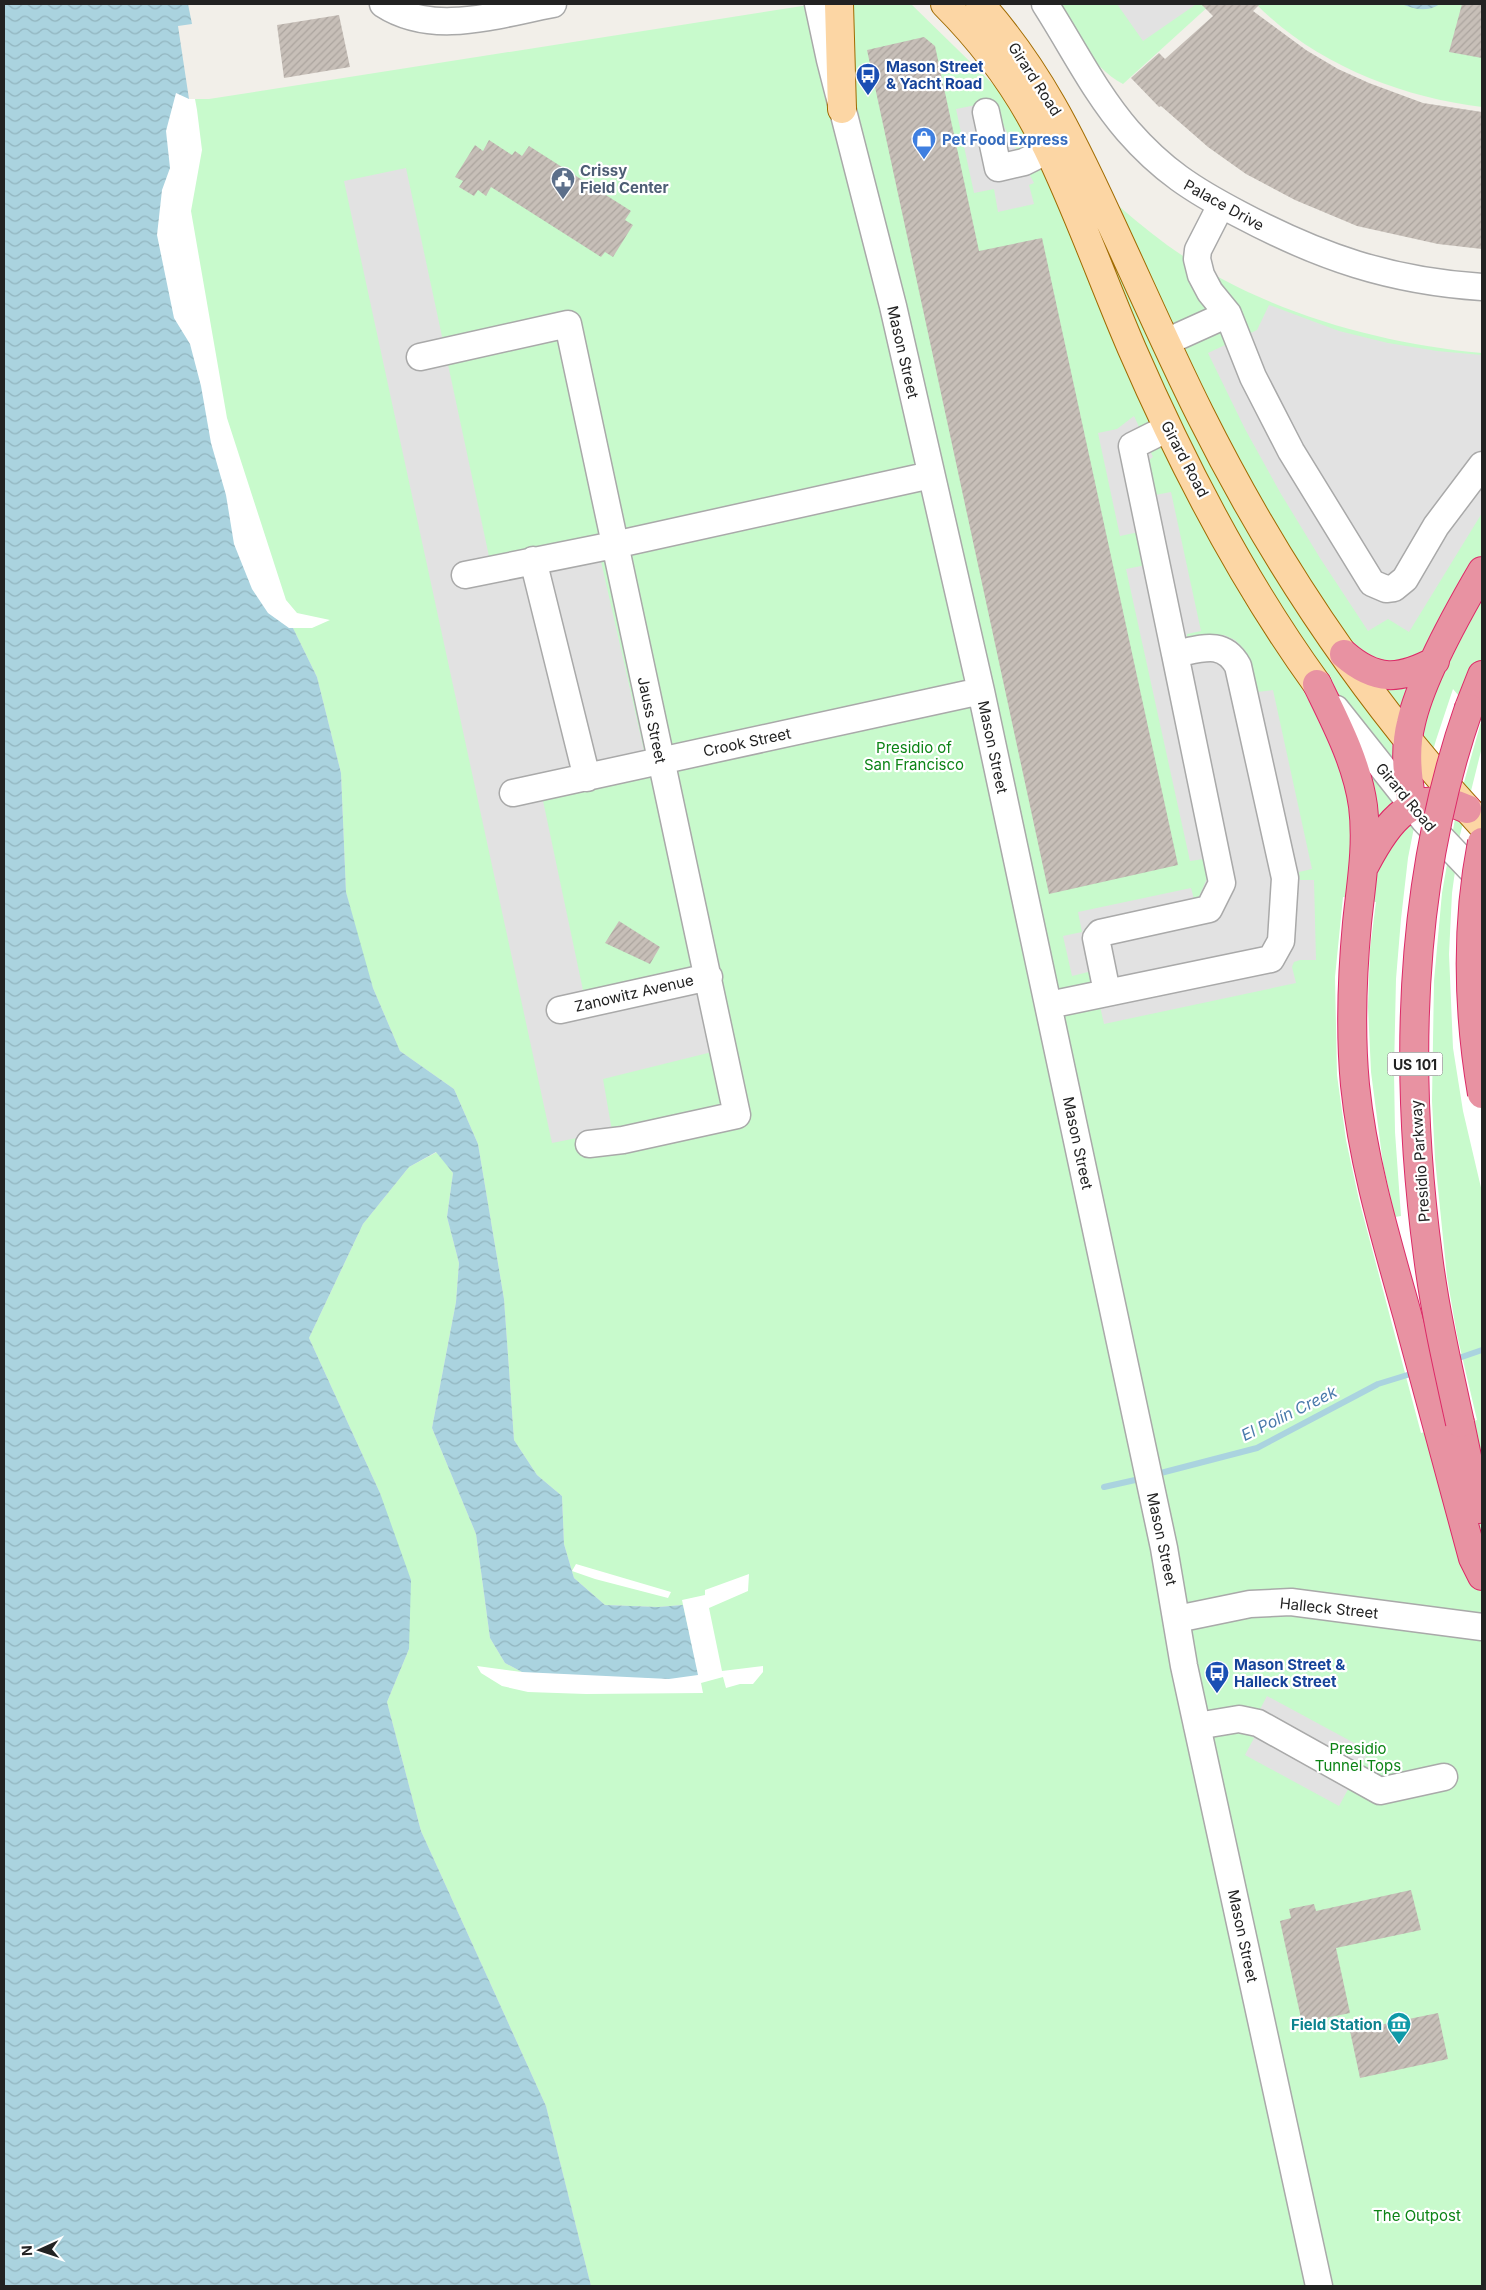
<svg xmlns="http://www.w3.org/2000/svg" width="1486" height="2290" viewBox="0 0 1486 2290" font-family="Inter,sans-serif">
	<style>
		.park { fill: #c8facc }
		.parking { fill: #e2e2e2 }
		.water { fill: url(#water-waves) }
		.pier { fill: #fff }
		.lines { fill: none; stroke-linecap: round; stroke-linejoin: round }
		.stream { stroke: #aad3df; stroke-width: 6 }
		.building { fill: url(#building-hatch) }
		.minor-casing { stroke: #a9a9a9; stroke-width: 29 }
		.major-casing { stroke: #a06b00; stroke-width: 30 }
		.highway-casing { stroke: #dc2a67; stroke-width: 30 }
		.minor { stroke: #fff; stroke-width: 26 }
		.major { stroke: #fcd6a4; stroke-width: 28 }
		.highway { stroke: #e892a2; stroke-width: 28 }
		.highway-bridge-casing { stroke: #dc2a67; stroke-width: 30; stroke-linecap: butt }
		.highway-bridge { stroke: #e892a2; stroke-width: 28 }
		.labels { text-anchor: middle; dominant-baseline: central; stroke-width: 4.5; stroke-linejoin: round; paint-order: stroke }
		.shield { fill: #fff; stroke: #646464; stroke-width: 1 }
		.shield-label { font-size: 14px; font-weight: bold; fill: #222 }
		.transit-label { font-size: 15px; font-weight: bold; fill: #164399; stroke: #fff; text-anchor: start }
		.street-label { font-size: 15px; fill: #222; stroke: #fff }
		.shop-label { font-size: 15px; font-weight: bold; fill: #366cbe; stroke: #fff; text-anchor: start }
		.service-label { font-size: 15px; font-weight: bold; fill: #4e5e75; stroke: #fff; text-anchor: start }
		.park-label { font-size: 15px; fill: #0c8416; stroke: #fff }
		.culture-label { font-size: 15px; font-weight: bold; fill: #0d838f; stroke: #fff; text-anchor: end }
		.water-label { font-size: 16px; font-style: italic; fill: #4a7aab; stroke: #fff }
	</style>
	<defs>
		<pattern id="water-waves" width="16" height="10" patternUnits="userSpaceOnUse" patternTransform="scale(1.25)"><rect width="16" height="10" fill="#aad3df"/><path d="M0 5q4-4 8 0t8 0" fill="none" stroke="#92b5bf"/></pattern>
		<pattern id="building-hatch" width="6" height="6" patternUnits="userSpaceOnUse" patternTransform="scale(1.25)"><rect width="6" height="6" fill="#c7bfb8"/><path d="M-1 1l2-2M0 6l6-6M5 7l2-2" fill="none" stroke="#aba49e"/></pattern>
	</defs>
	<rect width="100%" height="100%" fill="#f2efe9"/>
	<path class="park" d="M815,4H911C955,47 999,90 1043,134C1083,173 1122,212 1167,245C1256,309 1374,343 1482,353V2286H591L546,2106L421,1831L387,1702L409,1649L380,1493L309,1338L363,1224L409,1167L437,1152L453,1173L447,1217L459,1263L456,1302L432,1428L476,1534L490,1638L505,1663L535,1679L683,1605L658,1607L605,1605L574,1578L564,1544L562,1496L537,1475L514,1440L504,1299L478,1144L454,1089L400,1051L373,988L363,960L346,892L341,773L317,677L293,628L235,480L182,206L189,99H209Z
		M1059,4H1211L1123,84C1090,66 1078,35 1059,4Z
		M1256,4H1482V107C1400,97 1315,64 1256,4Z"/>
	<path class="parking" d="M1117,4H1195V5L1143,41Z
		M991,102L1034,183L1029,185L1034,204L998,212L994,189L974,193L956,109Z
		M406,168L490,561L600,557L645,755L538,777L588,1014L699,989L712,1052L603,1079L612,1131L552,1143L344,181Z
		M1269,305L1339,331L1388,343L1437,351L1482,355V513L1409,632L1388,619L1368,631L1320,558L1281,494L1245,429L1208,353L1257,330Z
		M1134,416L1153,457L1148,461L1155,495L1171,492L1201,631L1187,634V639L1206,635H1224L1235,640L1244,649L1250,662L1257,692L1273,690L1312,869L1299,872L1300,880H1314L1316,960H1300L1294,962L1292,967L1296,983L1104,1024L1092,971L1072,976L1063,936L1082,932L1078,912L1191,888L1194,899H1198L1208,876L1204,859L1190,861L1126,569L1146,565L1139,532L1120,536L1098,433L1117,429Z
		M1267,1696L1369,1751L1339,1806L1245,1755L1254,1738L1247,1734Z"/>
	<path class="water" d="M4,4H188L192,24L178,26L189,99L182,206L235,480L293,628L317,677L341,773L346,892L373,988L400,1051L454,1089L478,1144L504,1299L514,1440L537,1475L562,1496L564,1544L574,1578L605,1605L658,1607L683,1605L700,1680L535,1679L505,1663L490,1638L476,1534L432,1428L456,1302L459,1263L447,1217L453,1173L436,1152L409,1167L363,1224L309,1338L380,1493L411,1580L409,1649L387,1702L421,1831L546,2106L591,2286H4Z
		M1401,4H1440C1426,13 1415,9 1401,4Z"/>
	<path class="pier" d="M176,93L189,99H195L197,110L202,150L191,211L227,418L286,600L297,613L330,620L312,628H289L268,613L252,589L234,544L226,495L211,443L201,386L190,344L174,318L157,235L162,190L170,168L166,131Z
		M1453,689L1481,722L1457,807L1442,893L1434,981L1432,1101L1435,1159L1447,1277L1457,1335L1477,1420L1421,1433L1359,1200L1346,1140L1337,1075L1335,977L1343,897L1376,902L1370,949L1368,1007L1371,1072L1383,1164L1395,1217L1401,1216L1395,1132L1394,1071L1396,979L1401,919L1408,858L1420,797L1436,740Z
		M1482,747V1192L1463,1111L1453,1048L1449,954L1452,893L1460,835Z
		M576,1564L671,1592L668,1598L595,1579L572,1571Z
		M749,1574L748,1591L709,1608L722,1671L763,1666V1672L753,1684H740L726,1688L723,1677L701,1683L703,1693L586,1694L528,1692L502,1686L481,1673L477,1666L522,1672L669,1679L698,1675L682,1600L705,1595V1590Z"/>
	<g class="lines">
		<path class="stream" d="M1453,1360L1482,1350
			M1153,1475L1257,1448L1378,1384L1417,1372
			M1104,1487L1144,1478"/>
	</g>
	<path class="building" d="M1201,4H1260L1253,11L1306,50L1338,69L1369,83L1423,103L1482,112V249L1438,244L1357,226L1295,200L1246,174L1208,147L1161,106L1159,107L1131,78L1159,53L1165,59L1213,16Z
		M1462,4H1482V58L1449,52Z
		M339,15L350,67L284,78L277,25Z
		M924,37L935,46L979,251L1042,238L1178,865L1049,894L867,50Z
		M489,140L512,155L515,151L522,156L529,146L631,211L625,220L633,225L613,257L605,252L601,257L491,187L486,196L478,190L474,196L459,187L463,181L455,177L475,145L483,151Z
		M619,921L660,947L650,964L605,943Z
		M1411,1890L1421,1930L1336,1948L1350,2013L1302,2023L1280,1921L1291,1918L1289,1909L1314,1904L1316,1911Z
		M1438,2013L1448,2059L1360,2078L1350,2031Z"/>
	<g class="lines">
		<defs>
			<path id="minor" d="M383,4C434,37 498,14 553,4
				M818,4L830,60L893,306L981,691L1164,1548L1184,1666L1319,2286
				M1045,4C1072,46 1095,93 1128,131C1162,170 1193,190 1239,214C1320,257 1390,281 1482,287
				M986,112L998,168L1024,162L1048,150
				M1221,205L1198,250L1197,259L1201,275L1210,292L1228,314L1253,377L1291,451L1372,583L1386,589L1394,588L1405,579L1436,526L1482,465
				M1166,342L1228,314
				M420,357L568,324L737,1115L623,1140L589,1144
				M1168,428L1132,446L1175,654
				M533,560L587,778
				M465,575L614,545L931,475
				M1336,709L1424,820L1482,881
				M513,793L981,691
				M1049,1005L1271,959L1281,941L1285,878L1238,666C1223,639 1201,649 1175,654L1222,883L1209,909L1100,933L1096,938L1107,992
				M560,1010L709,977
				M1177,1619L1250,1604L1291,1602L1482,1627
				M1197,1726L1239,1719L1258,1723L1380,1791L1444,1777"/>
			<path id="major" d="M839,4L842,109
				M945,4C986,45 1022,95 1047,147C1079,213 1103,282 1132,349C1182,464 1244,583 1317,684
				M980,4C1038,69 1071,137 1107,215C1138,281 1167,348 1200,414C1274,562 1369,704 1482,825"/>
			<path id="highway" d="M1344,654C1376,682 1400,680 1435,661
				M1317,684C1336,723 1357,763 1363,806C1368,846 1361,884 1357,923C1352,977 1350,1031 1355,1085C1363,1163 1386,1239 1407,1314C1429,1396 1451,1477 1473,1558L1482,1576
				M1469,708L1482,675
				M1412,806C1408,779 1404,750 1411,723C1421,678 1458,612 1482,571
				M1365,865C1388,821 1413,785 1467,809
				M1460,1423L1478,1509"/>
		</defs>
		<use href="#minor" class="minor-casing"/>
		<use href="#major" class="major-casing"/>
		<use href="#highway" class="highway-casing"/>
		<use href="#minor" class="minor"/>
		<use href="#major" class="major"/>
		<use href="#highway" class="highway"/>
		<defs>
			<path id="highway-bridge" d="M1482,842C1466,925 1468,1011 1482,1094
				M1460,1423C1448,1368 1435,1312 1428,1256C1404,1074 1408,882 1469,708"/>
		</defs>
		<use href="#highway-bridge" class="highway-bridge-casing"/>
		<use href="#highway-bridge" class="highway-bridge"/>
	</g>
	<defs>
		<symbol id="bus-pin" viewBox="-11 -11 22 30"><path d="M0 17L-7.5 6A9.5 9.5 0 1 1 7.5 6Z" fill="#1a4fb4" stroke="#fff"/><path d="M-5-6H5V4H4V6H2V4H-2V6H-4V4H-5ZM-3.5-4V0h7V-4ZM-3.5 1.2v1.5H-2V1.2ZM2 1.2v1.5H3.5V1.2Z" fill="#fff"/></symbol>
		<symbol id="shop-pin" viewBox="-11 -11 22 30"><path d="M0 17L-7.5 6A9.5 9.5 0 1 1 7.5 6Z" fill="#3f7fe0" stroke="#fff"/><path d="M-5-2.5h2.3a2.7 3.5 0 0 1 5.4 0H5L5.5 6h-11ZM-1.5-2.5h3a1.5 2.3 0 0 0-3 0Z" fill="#fff"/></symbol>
		<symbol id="civic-pin" viewBox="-11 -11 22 30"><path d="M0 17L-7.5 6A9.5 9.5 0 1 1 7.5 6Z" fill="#5c6f8a" stroke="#fff"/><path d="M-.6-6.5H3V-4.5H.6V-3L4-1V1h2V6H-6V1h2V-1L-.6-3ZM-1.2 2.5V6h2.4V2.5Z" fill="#fff"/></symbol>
		<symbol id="museum-pin" viewBox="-11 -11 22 30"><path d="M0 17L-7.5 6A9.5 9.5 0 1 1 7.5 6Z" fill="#0f9aa8" stroke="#fff"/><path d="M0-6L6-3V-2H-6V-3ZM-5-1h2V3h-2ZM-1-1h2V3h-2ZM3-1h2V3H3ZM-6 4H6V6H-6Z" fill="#fff"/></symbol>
	</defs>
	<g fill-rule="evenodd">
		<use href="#bus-pin" x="854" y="61" width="28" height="38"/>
		<use href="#shop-pin" x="910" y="125" width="28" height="38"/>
		<use href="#civic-pin" x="549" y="165" width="28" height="38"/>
		<use href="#bus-pin" x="1203" y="1659" width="28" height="38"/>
		<use href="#museum-pin" x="1385" y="2010" width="28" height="38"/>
	</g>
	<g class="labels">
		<rect class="shield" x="1387.5" y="1052.5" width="55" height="23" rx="4"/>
		<g class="shield-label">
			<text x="1415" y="1064">US 101</text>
		</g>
		<g class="transit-label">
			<text x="886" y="66">Mason Street<tspan x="886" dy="17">&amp; Yacht Road</tspan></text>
			<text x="1234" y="1664">Mason Street &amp;<tspan x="1234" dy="17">Halleck Street</tspan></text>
		</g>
		<g class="street-label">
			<text transform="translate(1035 79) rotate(57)">Girard Road</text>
			<text transform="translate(1224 205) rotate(29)">Palace Drive</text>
			<text transform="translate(903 352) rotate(77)">Mason Street</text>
			<text transform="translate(1185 459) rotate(62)">Girard Road</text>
			<text transform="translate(652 720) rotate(78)">Jauss Street</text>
			<text transform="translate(747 742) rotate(-12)">Crook Street</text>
			<text transform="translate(993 747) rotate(78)">Mason Street</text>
			<text transform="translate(1406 797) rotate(50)">Girard Road</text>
			<text transform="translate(634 993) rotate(-13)">Zanowitz Avenue</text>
			<text transform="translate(1078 1143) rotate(78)">Mason Street</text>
			<text transform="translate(1420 1161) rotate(-94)">Presidio Parkway</text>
			<text transform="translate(1162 1539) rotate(78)">Mason Street</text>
			<text transform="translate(1329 1608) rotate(6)">Halleck Street</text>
			<text transform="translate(1243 1936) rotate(78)">Mason Street</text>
		</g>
		<g class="shop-label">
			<text x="942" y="139">Pet Food Express</text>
		</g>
		<g class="service-label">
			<text x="580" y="170">Crissy<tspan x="580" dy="17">Field Center</tspan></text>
		</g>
		<g class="park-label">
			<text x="914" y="747">Presidio of<tspan x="914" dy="17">San Francisco</tspan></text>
			<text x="1358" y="1748">Presidio<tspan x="1358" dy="17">Tunnel Tops</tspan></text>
			<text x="1417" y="2215">The Outpost</text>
		</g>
		<g class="culture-label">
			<text x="1382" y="2024">Field Station</text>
		</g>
		<g class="water-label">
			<text transform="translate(1289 1413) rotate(-26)">El Polín Creek</text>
		</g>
	</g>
	<rect width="1486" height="2290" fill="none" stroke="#222222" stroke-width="10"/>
	<g transform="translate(40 2250) rotate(267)" stroke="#ffffff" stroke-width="4" paint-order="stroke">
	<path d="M0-4L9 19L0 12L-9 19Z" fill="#222222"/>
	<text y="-8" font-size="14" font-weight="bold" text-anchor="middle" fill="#222222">N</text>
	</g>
</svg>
